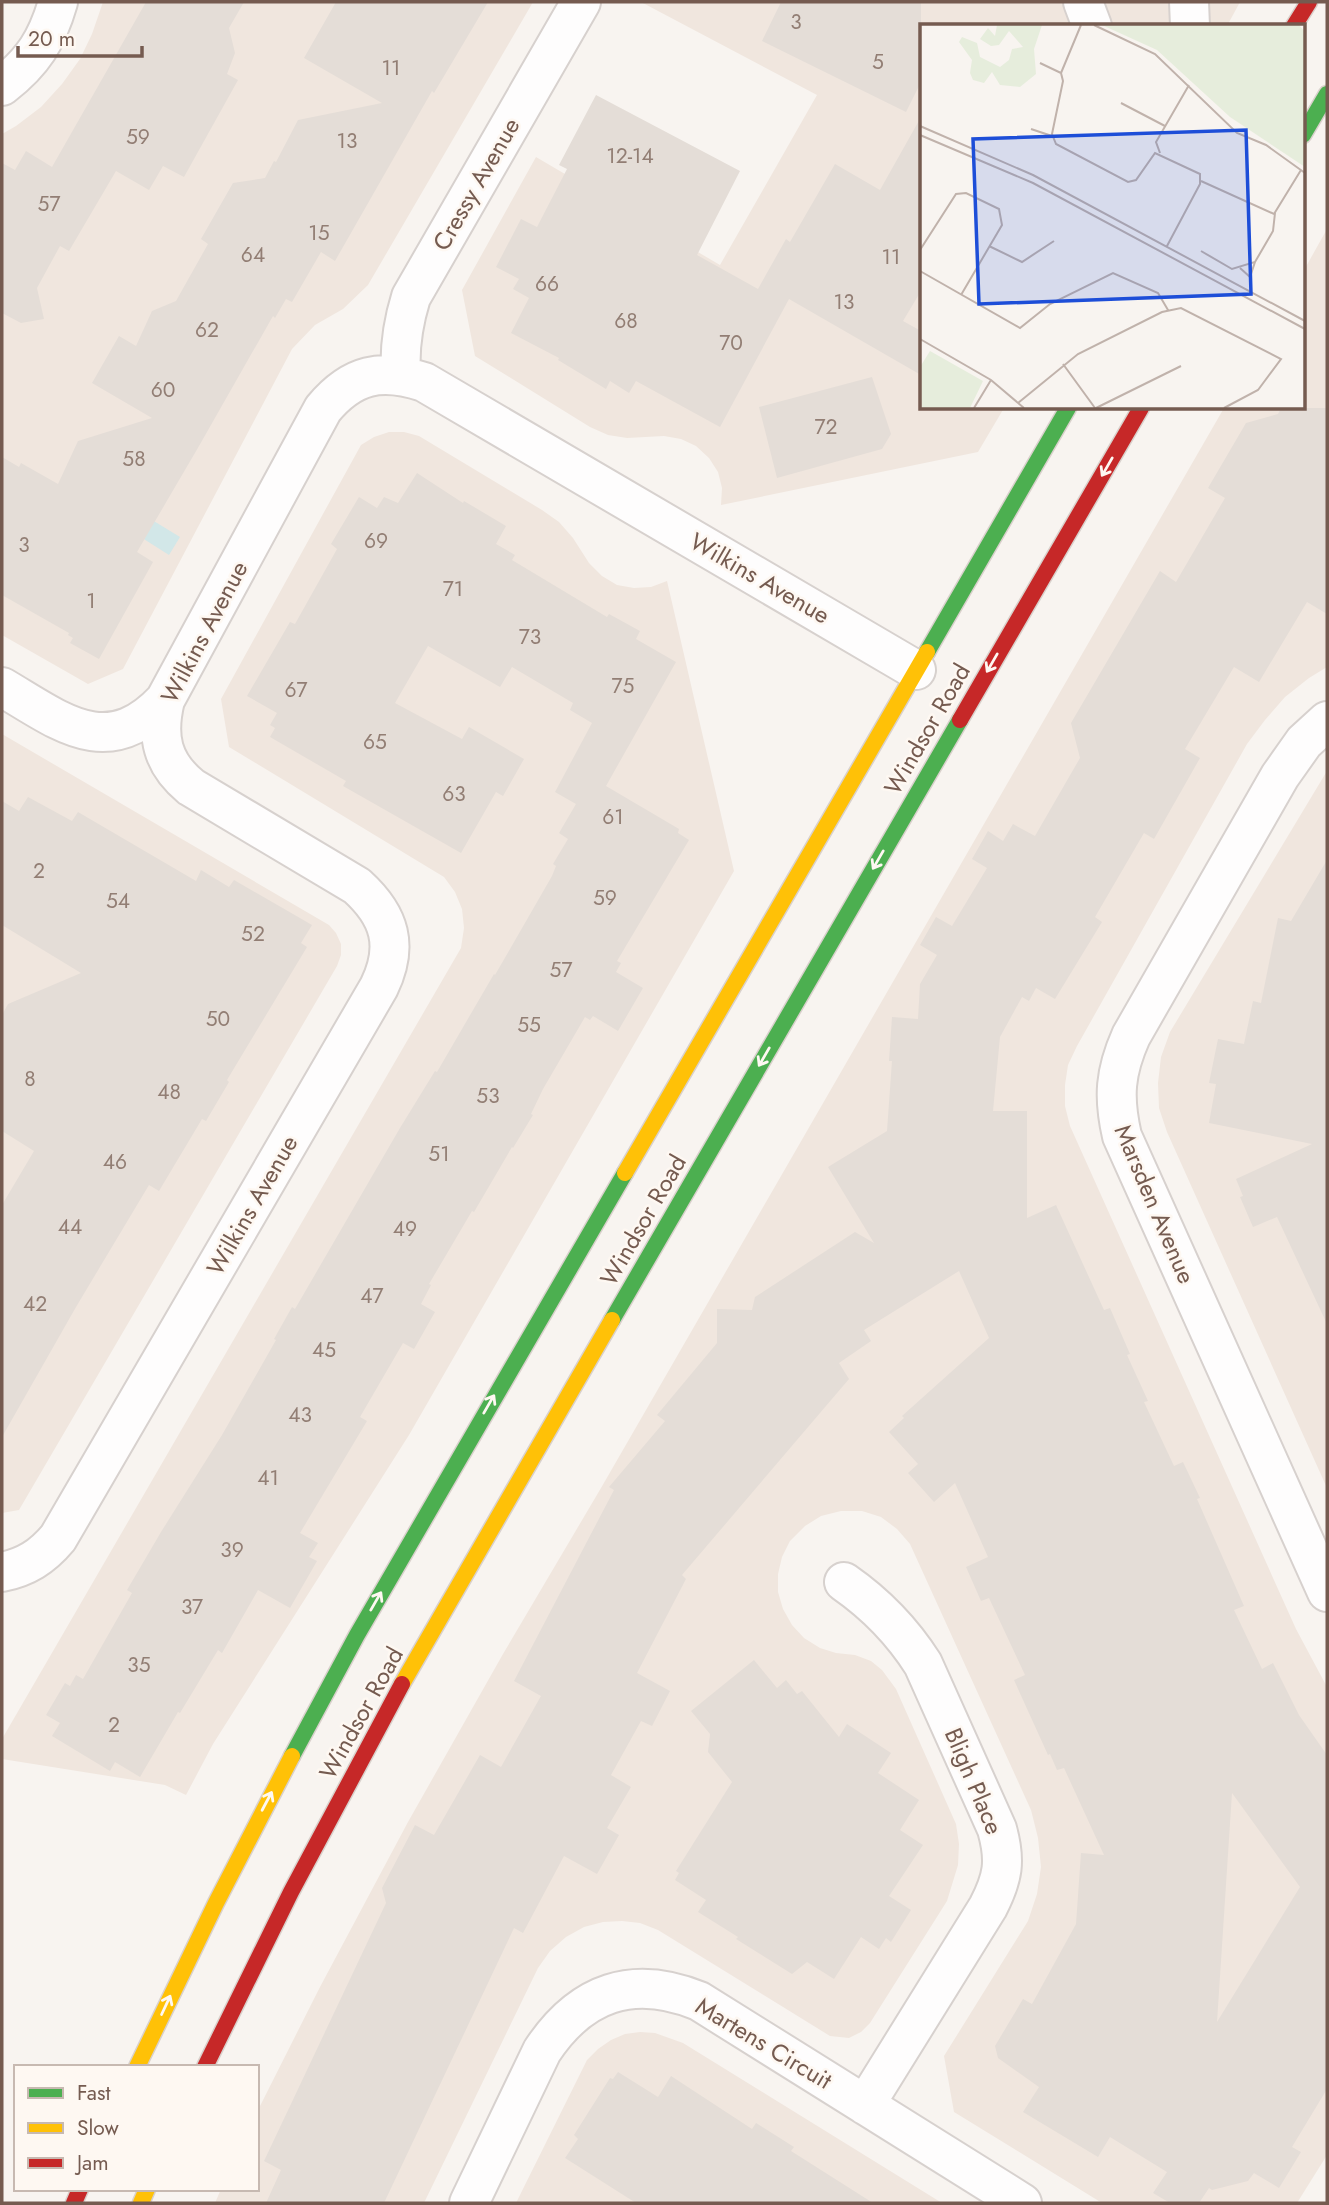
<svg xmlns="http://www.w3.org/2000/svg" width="1329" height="2205" viewBox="0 0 1329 2205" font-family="Jost,sans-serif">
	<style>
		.residential { fill: #f0e6de }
		.water { fill: #d2e7e8 }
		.building { fill: #e4ddd7; fill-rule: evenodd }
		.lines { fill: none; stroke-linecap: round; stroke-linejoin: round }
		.street-casing { stroke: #d7d1ce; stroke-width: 42 }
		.fast-casing { stroke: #d9d1cc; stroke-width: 19 }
		.slow-casing { stroke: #d9d1cc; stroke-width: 19 }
		.jam-casing { stroke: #d9d1cc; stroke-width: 19 }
		.street { stroke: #fefdfd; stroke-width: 38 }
		.fast { stroke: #4caf50; stroke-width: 16 }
		.slow { stroke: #ffc107; stroke-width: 16 }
		.jam { stroke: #c62828; stroke-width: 16 }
		.oneway { stroke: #fef8f2 }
		.labels { text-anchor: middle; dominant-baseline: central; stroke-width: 5; stroke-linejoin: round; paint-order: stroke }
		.number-label { font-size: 21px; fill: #927e74 }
		.street-label { font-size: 24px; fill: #755b50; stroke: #fef8f2 }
		.inset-road { fill: none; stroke: #c0b2ab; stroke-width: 2 }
		.view { fill: #1d4ed8; fill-opacity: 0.15; stroke: #1d4ed8; stroke-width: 3.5 }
		.inset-edge { fill: none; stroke: #755b50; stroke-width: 3.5 }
	</style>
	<rect width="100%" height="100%" fill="#f8f4f0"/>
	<path class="residential" d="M103,2H533L368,285L343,309L315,325L292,349L123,669L88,684L2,635V134L16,126L41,107L62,84L80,59L92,34Z
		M641,2H1240L1227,26H921V408H1004L978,452L721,505L722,488L718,472L709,458L696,446L681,439L664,436L627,438L608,435L590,427L475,356L462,290L536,157L720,265L817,95Z
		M1327,229V667L1309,678L1285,697L1265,720L1247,744L1077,1046L1068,1065L1065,1085V1106L1070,1126L1296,1629L1327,1687V2155L1297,2203H1102L954,2112L944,2056L1028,1921L1037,1894L1041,1867L1038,1838L1031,1810L910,1544L897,1529L881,1517L862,1511H841L821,1516L805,1526L790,1541L782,1557L778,1574V1592L783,1609L792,1625L804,1638L820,1648L836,1653L855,1655L871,1661L882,1670L896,1689L956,1824L959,1844L958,1865L947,1901L870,2023L861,2032L849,2038L830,2036L658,1930L640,1923L622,1921L603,1922L584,1927L566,1937L550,1951L538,1968L424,2203H215L221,2189H257V2112L320,1987L408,1822L503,1654L601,1488L1224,408H1303V272Z
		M389,432H404L419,436L542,510L559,522L573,538L589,563L602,576L617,585L634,588L651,587L667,581L734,871L409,1435L213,1744L186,1795L165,1785L2,1759V1739L461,948L464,928L462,909L455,892L444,877L229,747L221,699L361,445L374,437Z
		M2,734L329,925L336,933L341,944V955L337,966L19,1510L2,1513Z
		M1327,771V1488L1167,1132L1159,1108L1158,1083L1161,1057L1170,1032Z
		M640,2032L655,2033L683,2043L942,2203H516L587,2060L598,2049L611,2040L625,2034Z"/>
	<path class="water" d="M139,512L180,537L169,555L128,529Z"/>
	<path class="building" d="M146,2H244L229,28L235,53L227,74L238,80L184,177L163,166L149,190L116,171L69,251L60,246L37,288L44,319L21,323L2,313V163L15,170L26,151L52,167Z
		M336,2H488L434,93L432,91L335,261L321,252L292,302L286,299L275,318L273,316L199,446L137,552L153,562L99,659L70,643L73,638L68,635L69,633L2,595V457L19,467L21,463L58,484L78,441L152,418L92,383L119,336L136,346L152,311L176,301L208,244L201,239L233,183L265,178L274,161L276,162L298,120L382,103L304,58Z
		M781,2H921V82L906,112L762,41Z
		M596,95L740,171L697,255L758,289L786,239L790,242L835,164L880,190L921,117V291L903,321L921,331V375L789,299L720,427L636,381L629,393L610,381L606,389L558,360L559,358L511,333L529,298L513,289L519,279L496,267L521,219L537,227L567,169L559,165Z
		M872,377L891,434L882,449L777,478L759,407Z
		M1281,408H1327V614L1307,602L1259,682L1234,667L1185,749L1200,758L1154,839L1144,833L1095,917L1102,922L1055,999L1036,988L1029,1001L1022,997L1000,1037L993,1111H1027V1218L1056,1205L1104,1310L1110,1308L1130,1354L1127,1355L1148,1401L1144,1402L1174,1466L1183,1462L1200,1498L1197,1499L1244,1606L1234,1610L1262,1669L1273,1663L1299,1715L1327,1755V2089L1292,2147L1301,2152L1279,2188L1254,2173L1248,2181L1212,2190L1209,2188L1199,2203H1170L1153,2193L1167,2172L1110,2137L1098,2157L1023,2112L1039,2087L998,2058L995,2046L1023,1999L1032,2004L1076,1924L1081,1853L1104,1855L1064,1768L1057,1770L1050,1754L1048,1755L1014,1680L1025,1675L989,1598L981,1601L966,1567L988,1557L955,1483L934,1502L908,1473L918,1464L889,1432L904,1418L902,1416L989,1338L959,1271L864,1330L871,1341L839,1363L849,1379L682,1575L686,1579L637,1673L670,1691L652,1726L641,1721L611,1775L631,1787L607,1828L619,1835L597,1874L564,1856L523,1933L514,1928L384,2203H266L281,2170L264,2161L386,1903L382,1888L415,1825L434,1835L480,1755L501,1767L541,1696L514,1681L614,1490L609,1487L665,1421L657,1415L717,1343V1309L752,1310L755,1297L855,1232L874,1243L828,1167L887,1131L892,1061H889L892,1017L918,1019L920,984L937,955L920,945L936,917L952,926L987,868L972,859L988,831L1003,841L1013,824L1035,836L1080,758L1071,723L1160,571L1176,582L1225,498L1208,488L1246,423L1278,414ZM1232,1793L1300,1887L1217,2022Z
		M417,473L463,503L464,501L506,526L496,544L515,555L512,560L607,617L609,614L640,631L636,639L676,662L606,786L679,829L678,833L689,840L617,961L621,963L616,972L643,988L618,1031L593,1016L590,1020L585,1017L543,1089L531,1114L533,1115L513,1148L512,1147L474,1212L472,1211L429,1284L431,1285L421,1304L435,1312L414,1349L403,1343L360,1417L367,1421L300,1533L318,1543L309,1557L317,1561L290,1608L258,1590L222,1653L218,1650L180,1713L178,1712L140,1777L115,1762L110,1771L52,1736L60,1723L46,1715L65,1683L70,1686L76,1675L83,1679L132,1593L127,1590L161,1532L222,1435L276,1340L274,1339L292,1307L295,1309L400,1128L435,1071L437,1072L494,974L495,975L552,876L556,866L553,864L568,839L559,833L576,804L555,792L592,723L570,710L573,703L512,667L500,687L428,646L395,703L462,739L469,727L524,759L503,796L496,792L461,853L343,786L346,781L270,737L275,728L270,725L277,713L247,696L290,622L295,624L337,549L331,544L359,497L377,508L384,497L398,503Z
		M28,797L72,821L78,812L196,881L201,870L229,887L234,880L312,925L301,943L307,947L227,1080L229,1082L206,1121L202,1119L159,1191L149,1185L76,1307L2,1437V1205L34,1151L2,1131V1015L8,1004L81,973L2,925V801L19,811Z
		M1327,860V1324L1277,1217L1253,1227L1240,1197L1243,1196L1236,1179L1312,1144L1209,1123L1216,1084L1209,1083L1218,1039L1244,1044L1253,1001L1261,1003L1278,918L1291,921Z
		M754,1660L777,1688L786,1680L797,1694L802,1691L839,1737L847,1724L891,1753L878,1773L919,1800L900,1830L923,1845L889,1896L911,1910L891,1942L886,1938L879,1949L861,1937L834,1979L807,1962L792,1974L736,1939L738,1937L698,1912L706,1900L675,1880L679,1873L676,1871L732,1782L708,1752L710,1734L691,1711Z
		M618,2072L658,2097L671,2076L752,2129L756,2123L794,2147L791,2151L873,2203H636L565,2158L578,2139L574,2135L610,2078L613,2079Z"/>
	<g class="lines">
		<defs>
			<path id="street" d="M1083,2L1092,26
				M1189,2L1190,26
				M2,86C33,62 47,40 58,2
				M401,375C399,347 403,323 411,297L581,2
				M2,687C60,721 107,762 165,700
				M1327,721L1304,742L1280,776L1131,1036C1115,1072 1113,1097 1122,1136L1327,1592
				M2,1572C26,1567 42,1557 58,1538L379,987C399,946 390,916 357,886L191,787C162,763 156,737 165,700L323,409C352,374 381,368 424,382L916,670
				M844,1582C877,1605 902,1631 923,1664L997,1829C1006,1861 1003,1878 988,1907L865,2105
				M469,2203L542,2051C581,1992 633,1974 699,2001L1022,2203"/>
			<path id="fast" d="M1303,135L1327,94
				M927,652L1068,408
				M612,1320L960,720
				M292,1756L357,1635L625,1173"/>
			<path id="slow" d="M625,1173L927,652
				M402,1684L612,1320
				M137,2067L216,1903L292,1756
				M141,2203L147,2189"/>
			<path id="jam" d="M1294,26L1309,2
				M960,720L1141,408
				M205,2067L291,1892L402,1684
				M74,2203L80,2189"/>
		</defs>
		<use href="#street" class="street-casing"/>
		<use href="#fast" class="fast-casing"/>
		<use href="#slow" class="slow-casing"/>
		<use href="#jam" class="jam-casing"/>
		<use href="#street" class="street"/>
		<use href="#fast" class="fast"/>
		<use href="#slow" class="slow"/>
		<use href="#jam" class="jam"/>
	</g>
	<defs><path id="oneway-shaft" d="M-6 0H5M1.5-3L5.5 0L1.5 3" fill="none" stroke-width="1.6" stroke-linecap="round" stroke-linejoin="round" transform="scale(1.75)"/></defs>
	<g class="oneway">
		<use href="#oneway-shaft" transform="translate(1107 467) rotate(120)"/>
		<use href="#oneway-shaft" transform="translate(992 663) rotate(120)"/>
		<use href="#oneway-shaft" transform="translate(878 860) rotate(120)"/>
		<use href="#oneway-shaft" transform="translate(764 1057) rotate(120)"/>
		<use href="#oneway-shaft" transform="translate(489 1404) rotate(-60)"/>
		<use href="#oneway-shaft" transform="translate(376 1601) rotate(-60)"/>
		<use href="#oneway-shaft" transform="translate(267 1801) rotate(-62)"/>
		<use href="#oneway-shaft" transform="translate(166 2005) rotate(-65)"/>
	</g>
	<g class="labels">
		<g class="number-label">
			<text x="796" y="22">3</text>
			<text x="878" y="62">5</text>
			<text x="391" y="68">11</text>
			<text x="138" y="137">59</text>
			<text x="347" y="141">13</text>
			<text x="630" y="156">12-14</text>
			<text x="49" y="204">57</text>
			<text x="319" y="233">15</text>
			<text x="253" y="255">64</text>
			<text x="891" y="257">11</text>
			<text x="547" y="284">66</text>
			<text x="844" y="302">13</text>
			<text x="626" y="321">68</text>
			<text x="207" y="330">62</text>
			<text x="731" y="343">70</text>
			<text x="163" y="390">60</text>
			<text x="826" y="427">72</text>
			<text x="134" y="459">58</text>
			<text x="376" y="541">69</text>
			<text x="24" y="545">3</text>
			<text x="453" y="589">71</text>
			<text x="91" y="601">1</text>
			<text x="530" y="637">73</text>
			<text x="623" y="686">75</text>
			<text x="296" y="690">67</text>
			<text x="375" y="742">65</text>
			<text x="454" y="794">63</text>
			<text x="613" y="817">61</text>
			<text x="39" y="871">2</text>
			<text x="605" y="898">59</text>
			<text x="118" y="901">54</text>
			<text x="253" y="934">52</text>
			<text x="561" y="970">57</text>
			<text x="218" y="1019">50</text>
			<text x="529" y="1025">55</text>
			<text x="30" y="1079">8</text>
			<text x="169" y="1092">48</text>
			<text x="488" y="1096">53</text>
			<text x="439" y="1154">51</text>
			<text x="115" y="1162">46</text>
			<text x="70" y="1227">44</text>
			<text x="405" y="1229">49</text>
			<text x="372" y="1296">47</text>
			<text x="35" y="1304">42</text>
			<text x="324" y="1350">45</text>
			<text x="300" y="1415">43</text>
			<text x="268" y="1478">41</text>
			<text x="232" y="1550">39</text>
			<text x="192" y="1607">37</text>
			<text x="139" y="1665">35</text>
			<text x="114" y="1725">2</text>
		</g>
		<g class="street-label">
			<text transform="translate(476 184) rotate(-60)">Cressy Avenue</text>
			<text transform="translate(760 578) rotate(30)">Wilkins Avenue</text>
			<text transform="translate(204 632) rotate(-62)">Wilkins Avenue</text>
			<text transform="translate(927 729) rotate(-60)">Windsor Road</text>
			<text transform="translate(1155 1204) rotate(67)">Marsden Avenue</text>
			<text transform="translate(252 1205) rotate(-60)">Wilkins Avenue</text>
			<text transform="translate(643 1220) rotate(-60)">Windsor Road</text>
			<text transform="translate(361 1713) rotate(-61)">Windsor Road</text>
			<text transform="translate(974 1781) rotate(67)">Bligh Place</text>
			<text transform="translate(764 2043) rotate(31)">Martens Circuit</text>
		</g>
	</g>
	<g transform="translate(920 24)">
		<rect width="385" height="385" fill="#f8f4f0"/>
		<path d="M77,1H122L114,25L116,50L100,63L80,61L72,48L64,59L53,56L50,49L52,36L39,18L42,13L57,19L60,33L80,43L89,36L92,25L103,23L89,7L79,21L71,22L60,15L68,4L75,12ZM182,1H379L385,8V143L310,93L237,26ZM10,327L63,357L50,384H0V343Z" fill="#e6eddc"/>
		<path class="inset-road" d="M174,1L235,30L317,109L346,121L385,149M120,39L141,49L143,57L132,110L136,120L208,158L216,156L235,129L280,150V160L247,222M141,49L161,1M201,79L245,102M0,102L113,151L385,297M111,105L132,112M0,111L113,159L385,305M240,129L236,118L269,61M281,157L354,190L381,146M69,222L102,238L134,217M0,226L36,170L46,169L79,185L82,201L41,271M281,227L312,245L335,238L353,207L355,189M320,244L330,253L335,238M0,247L100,304L130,280L193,249L238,269L248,286M0,315L71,356L104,384M143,340L175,384M98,379L158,330L242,288L261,284L361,335L338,366L304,384M54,384L71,356M176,384L261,342"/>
		<path class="view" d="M326,106L331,270L59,280L53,115Z"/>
		<rect width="385" height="385" class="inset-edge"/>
	</g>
	<rect width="1329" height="2205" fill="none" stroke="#755b50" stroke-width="7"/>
	<rect x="14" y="2065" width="245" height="126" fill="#fef8f2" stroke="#c7b9b1" stroke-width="2"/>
	<rect x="28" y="2088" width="35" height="10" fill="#4caf50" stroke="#c7b9b1" stroke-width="2"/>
	<text x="77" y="2100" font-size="21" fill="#755b50">Fast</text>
	<rect x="28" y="2123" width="35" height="10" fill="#ffc107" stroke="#c7b9b1" stroke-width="2"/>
	<text x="77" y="2135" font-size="21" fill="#755b50">Slow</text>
	<rect x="28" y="2158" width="35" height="10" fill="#c62828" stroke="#c7b9b1" stroke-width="2"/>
	<text x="77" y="2170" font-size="21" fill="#755b50">Jam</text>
	<path d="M18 46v10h124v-10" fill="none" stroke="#755b50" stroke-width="3.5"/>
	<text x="28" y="46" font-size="21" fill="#755b50" stroke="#fef8f2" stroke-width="5" paint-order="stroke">20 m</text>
</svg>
